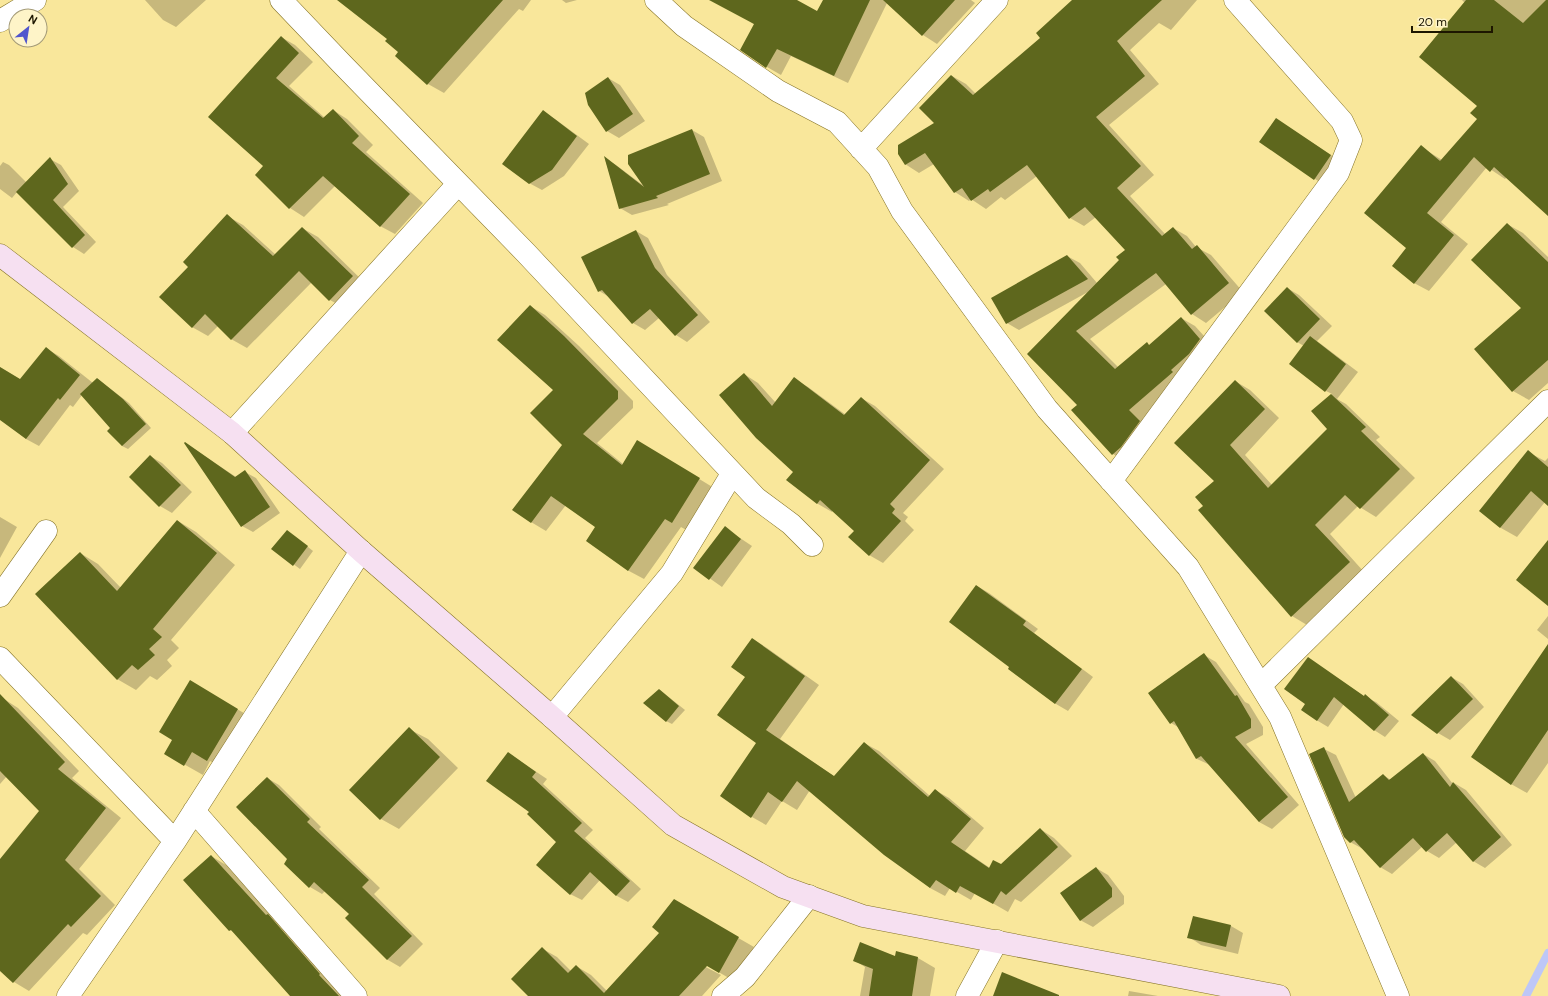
<svg xmlns="http://www.w3.org/2000/svg" width="1548" height="996" viewBox="0 0 1548 996" font-family="'DM Sans',sans-serif">
	<style>
		.shadow { fill: #0003 }
		.lines { fill: none; stroke-linecap: round; stroke-linejoin: round }
		.stream { stroke: #bdc7f7; stroke-width: 8 }
		.building { fill: #5e671d }
		.street-casing { stroke: #857327; stroke-width: 23 }
		.secondary-casing { stroke: #857327; stroke-width: 23 }
		.street { stroke: #fff; stroke-width: 22 }
		.secondary { stroke: #f6e0f1; stroke-width: 22 }
	</style>
	<rect width="100%" height="100%" fill="#f9e79b"/>
	<path class="shadow" d="M145,0H206L176,27L163,20Z
		M340,0H531L523,11L519,9L444,93L428,84L389,38Z
		M562,0H577L566,3Z
		M721,0H795L818,12L824,0H971L975,3L937,44L923,35L887,3L848,83L791,56L781,75L767,67L755,25Z
		M1074,0H1197L1171,30L1159,23L1130,50L1159,84L1109,125L1154,175L1130,196L1165,234L1173,228L1187,236L1196,247L1211,255L1243,292L1206,323L1192,314L1166,284L1090,339L1119,368L1147,344L1150,346L1181,318L1195,326L1214,347L1186,381L1143,418L1153,430L1127,462L1113,454L1078,405L1029,354L1088,292L1019,330L1007,323L1067,256L1080,263L1097,283L1120,260L1126,250L1096,217L1084,226L1070,218L1037,176L1005,200L1001,197L986,209L971,199L969,201L955,192L934,164L919,173L905,164L936,123L952,76L966,84L976,94L1042,38Z
		M1462,0H1548V212L1507,177L1505,179L1487,167L1441,222L1468,244L1429,291L1414,283L1407,248L1421,147L1442,160L1479,119L1478,106L1465,3Z
		M281,37L295,45L313,62L289,86L325,118L333,110L347,119L373,145L366,152L423,203L395,234L380,226L335,186L304,217L290,208L256,175L265,166Z
		M608,78L620,85L645,121L619,138L607,131Z
		M543,112L555,119L589,144L564,176L542,190L529,183Z
		M1276,119L1343,163L1327,187L1260,142Z
		M692,130L704,137L722,181L667,204L669,205L632,215L620,208L605,159L616,165L644,186Z
		M50,159L61,165L79,191L63,207L96,242L84,254L73,247L17,192L12,198L0,189V166L3,162L9,165L27,183Z
		M227,216L243,225L276,255L302,228L318,237L368,286L346,309L330,300L312,282L247,348L231,339L218,326L208,336L192,327L190,267Z
		M1507,224L1523,233L1548,257V383L1529,400L1513,391L1522,308Z
		M636,231L648,238L667,275L710,322L687,342L676,335L659,318L645,330L633,323L611,298L599,291Z
		M1287,288L1299,295L1332,326L1317,341L1358,372L1337,399L1346,404L1380,437L1376,440L1415,478L1376,517L1358,506L1330,534L1364,572L1307,625L1292,616L1204,506L1215,481L1235,381L1250,390L1279,418L1245,455L1272,485L1329,429L1313,412L1332,394L1326,391L1304,346L1297,342Z
		M530,306L545,315L579,346L633,401V408L597,443L623,464L652,450L714,488L688,531L681,527L644,579L629,571L587,540L597,527L566,505L546,531L531,522L563,445L554,390Z
		M47,349L59,356L93,383L98,379L103,383L129,403L151,428L128,449L122,446L111,428L82,395L73,407L70,405L39,446L26,439L0,418V367L21,380Z
		M744,374L758,383L776,403L794,379L808,387L846,415L861,398L875,406L944,469L903,513L908,517L905,521L914,530L883,563L869,555L855,531L833,510L832,512L818,504L788,480L794,472Z
		M185,443L236,477L245,472L256,478L280,513L253,532L242,526Z
		M1528,452L1545,461L1548,458V504L1545,502L1517,537L1501,528L1480,511Z
		M150,456L162,463L192,492L172,513L160,506Z
		M0,517L17,527L0,558Z
		M178,521L196,532L235,565L171,640L179,648L167,660L172,666L157,680L150,676L136,690L117,679L80,553L98,564L121,588Z
		M725,528L752,546L722,587L695,568Z
		M293,535L313,551L300,569L273,549Z
		M977,586L989,593L1038,629L1034,633L1093,677L1068,711L1056,704L1009,669L1011,667Z
		M1548,616V639L1537,630Z
		M753,639L767,648L819,685L780,739L835,777L864,743L879,751L930,796L935,790L949,798L984,828L965,851L990,868L1001,865L1040,829L1054,838L1072,856L1021,902L1015,899L1008,912L975,893L971,900L950,888L945,896L930,888L810,790L797,810L782,801L766,825L752,817L722,796L758,742L746,676Z
		M1548,645V763L1527,793L1511,784Z
		M1204,655L1216,662L1245,702L1249,704L1263,727V735L1246,744L1299,805L1272,829L1259,822L1210,765L1197,759L1178,727L1171,723Z
		M1308,658L1365,697L1376,702L1399,721L1385,737L1374,730L1344,704L1328,727L1318,721L1302,710L1306,704Z
		M1451,677L1463,684L1484,707L1450,740L1438,733Z
		M190,682L256,720L226,770L210,761L203,775L166,754L174,740Z
		M660,690L685,710L672,724L666,721Z
		M4,699L18,708L79,771L72,778L121,818L79,869L115,905L87,935L83,933L29,991L14,982L0,969V860L41,811L7,776L0,784V703Z
		M409,729L428,739L458,768L399,829L381,819L351,790Z
		M1324,749L1336,755L1356,798L1383,775L1391,780L1423,754L1435,761L1453,784L1454,783L1466,790L1512,845L1485,868L1473,861L1457,842L1439,858L1427,851L1423,846L1392,874L1380,867L1363,849L1350,842Z
		M508,753L547,779L543,784L593,830L585,838L641,889L628,902L617,896L600,880L582,900L570,894L557,842L530,812Z
		M267,778L279,785L321,827L319,829L380,888L374,894L423,944L400,967L388,960L347,918L350,914L325,891L322,894L310,887L285,864L289,859Z
		M211,856L226,865L345,996H291L235,933L230,930Z
		M1096,868L1108,875L1124,896V904L1093,927L1080,920Z
		M674,901L754,947L734,981L703,963L702,965L721,975L702,996H529L543,949L557,957L571,971L576,966L591,975L607,991L661,933Z
		M1194,917L1231,926L1243,933L1238,954L1201,945L1189,937Z
		M895,958H918L935,968L930,996H860L865,967L854,960Z
		M1129,991L1158,996H1128Z"/>
	<g class="lines">
		<path class="stream" d="M1526,996L1548,953"/>
	</g>
	<path class="building" d="M337,0H503L427,85L395,56L398,52L385,41L387,39Z
		M709,0H797L817,11L823,0H870L834,76L777,49L766,68L740,50L754,24Z
		M883,0H955L922,36Z
		M1072,0H1162L1117,41L1145,76L1096,117L1141,166L1117,188L1162,236L1173,227L1192,249L1197,245L1229,283L1191,315L1156,273L1076,331L1115,369L1147,342L1149,345L1181,317L1200,339L1189,354L1171,370L1173,372L1129,410L1140,421L1121,447L1112,455L1071,410L1077,405L1027,354L1119,260L1116,257L1125,250L1085,207L1069,219L1027,165L990,192L988,189L971,201L962,188L954,193L925,153L905,165L898,154V145L934,123L919,108L951,75L973,95L1040,38L1036,33Z
		M1466,0H1494L1523,23L1546,0H1548V216L1494,167L1490,172L1474,157L1427,213L1454,235L1414,284L1392,266L1406,248L1364,213L1421,145L1440,161L1477,119L1470,113L1477,106L1419,57Z
		M281,36L299,53L276,78L323,118L333,109L359,136L352,143L410,194L380,227L323,176L289,209L255,175L263,166L208,117Z
		M608,77L633,114L606,132L588,105L585,93Z
		M543,110L577,136L552,170L529,184L502,164Z
		M1276,118L1331,155L1314,180L1259,142Z
		M692,129L710,174L656,196L658,198L619,209L604,156L644,187L628,164V155Z
		M50,157L68,184L53,200L85,235L72,248L16,192Z
		M227,214L273,256L302,227L353,276L329,301L299,271L231,340L205,314L192,328L159,297L188,267L183,262Z
		M1507,223L1548,262V360L1512,392L1474,349L1521,308L1471,260Z
		M636,230L655,268L698,315L675,336L650,309L632,324L602,290L598,292L581,257Z
		M1067,255L1088,279L1006,324L991,298Z
		M1287,287L1320,319L1297,343L1264,311Z
		M530,305L564,336L618,391V399L583,434L622,465L637,440L700,478L672,523L665,519L628,571L586,541L595,527L551,496L531,523L512,510L562,445L530,413L553,390L497,340Z
		M1310,336L1346,364L1325,392L1289,364Z
		M46,347L80,375L60,400L58,398L26,439L0,420V367L20,379Z
		M744,373L772,406L794,377L844,415L861,397L930,460L890,504L895,509L892,513L901,521L869,556L848,537L854,531L820,500L817,504L786,480L793,472L756,438L719,395Z
		M97,378L123,399L146,424L122,446L107,431L110,428L80,394Z
		M1235,380L1265,409L1230,445L1268,488L1327,429L1311,411L1331,394L1366,427L1361,431L1400,469L1360,509L1345,495L1315,525L1350,562L1291,617L1198,510L1203,506L1195,497L1214,481L1174,443Z
		M185,442L235,477L245,470L270,507L241,527L184,443Z
		M1528,450L1548,467V506L1531,491L1500,528L1479,511Z
		M150,455L181,485L159,507L129,477Z
		M177,520L217,553L153,629L162,637L149,649L155,655L138,670L132,665L117,680L35,594L80,552L117,591Z
		M725,526L741,539L709,580L693,568Z
		M287,530L308,546L293,566L271,549Z
		M1548,540V606L1516,580Z
		M976,585L1026,621L1023,625L1082,669L1055,704L1008,669L1009,667L949,622Z
		M752,638L805,676L766,730L834,776L864,742L928,797L935,789L971,819L951,842L989,868L993,860L1001,864L1040,828L1058,847L1006,895L1001,891L993,904L960,886L956,893L936,880L930,888L884,855L797,781L782,802L768,792L751,818L720,796L756,743L717,715L745,677L731,667Z
		M1548,644V730L1511,785L1471,757Z
		M1204,653L1235,696L1237,695L1251,719V728L1235,737L1288,797L1259,822L1201,756L1196,759L1174,721L1170,724L1148,693Z
		M1308,657L1364,696L1365,694L1389,715L1374,731L1334,697L1317,721L1301,710L1305,704L1284,689Z
		M1451,676L1473,699L1437,734L1411,715Z
		M190,680L238,709L207,761L192,752L184,766L164,754L172,740L159,732Z
		M659,689L679,706L666,722L643,703Z
		M0,694L65,762L58,769L106,808L65,860L101,896L71,927L68,924L13,983L0,971V859L39,811L0,771Z
		M409,727L440,757L380,820L349,790Z
		M1324,747L1349,802L1383,774L1389,780L1423,753L1450,787L1453,782L1501,837L1473,862L1447,833L1426,852L1413,838L1380,868L1354,840L1350,843L1344,837L1309,754Z
		M508,752L536,772L532,777L582,823L574,831L630,881L616,896L590,872L570,895L536,865L556,842L527,814L529,812L486,781Z
		M267,777L310,819L307,822L369,880L362,887L412,936L387,960L345,918L349,914L314,882L309,888L284,864L287,859L236,807Z
		M211,855L266,915L268,914L320,974L319,975L339,996H290L231,930L229,931L183,880Z
		M1096,867L1112,888V897L1080,921L1060,893Z
		M674,899L739,937L719,973L707,966L679,996H528L511,979L542,947L568,973L576,965L604,993L659,933L652,927Z
		M1193,916L1231,925L1226,947L1187,938Z
		M860,942L895,956L896,951L918,957L912,996H869L873,969L853,961Z
		M1002,972L1059,995V996H993Z"/>
	<g class="lines">
		<defs>
			<path id="street" d="M281,0L342,64L526,253L756,498L791,524L812,545
				M656,0L684,26L778,91L837,122L878,167L902,211L1047,409L1188,567L1280,717L1398,996
				M0,21L35,0
				M861,149L997,0
				M232,433L458,184
				M1111,481L1338,173L1351,140L1342,121L1235,0
				M0,596L46,531
				M0,658L175,841
				M1261,685L1548,401
				M552,717L672,573L732,474
				M194,811L356,996
				M68,996L175,841L361,551
				M723,996L745,977L809,896
				M967,996L997,941"/>
			<path id="secondary" d="M0,255L232,433L361,551L552,717L673,825L783,887L863,916L1279,996"/>
		</defs>
		<use href="#street" class="street-casing"/>
		<use href="#secondary" class="secondary-casing"/>
		<use href="#street" class="street"/>
		<use href="#secondary" class="secondary"/>
	</g>
	<g transform="translate(28 28) rotate(30)"><circle r="19" fill="#fef4c8" stroke="#a49b78"/>
	<path d="M0-3L7 15L0 10L-7 15Z" fill="#5156cd"/>
	<text y="-6" font-size="11" font-weight="bold" text-anchor="middle" fill="#1d1600">N</text>
	</g>
	<path d="M1412 26v6h80v-6" fill="none" stroke="#1d1600" stroke-width="2"/>
	<text x="1418" y="26" font-size="12" fill="#1d1600" stroke="#fef4c8" stroke-width="3" paint-order="stroke">20 m</text>
</svg>
